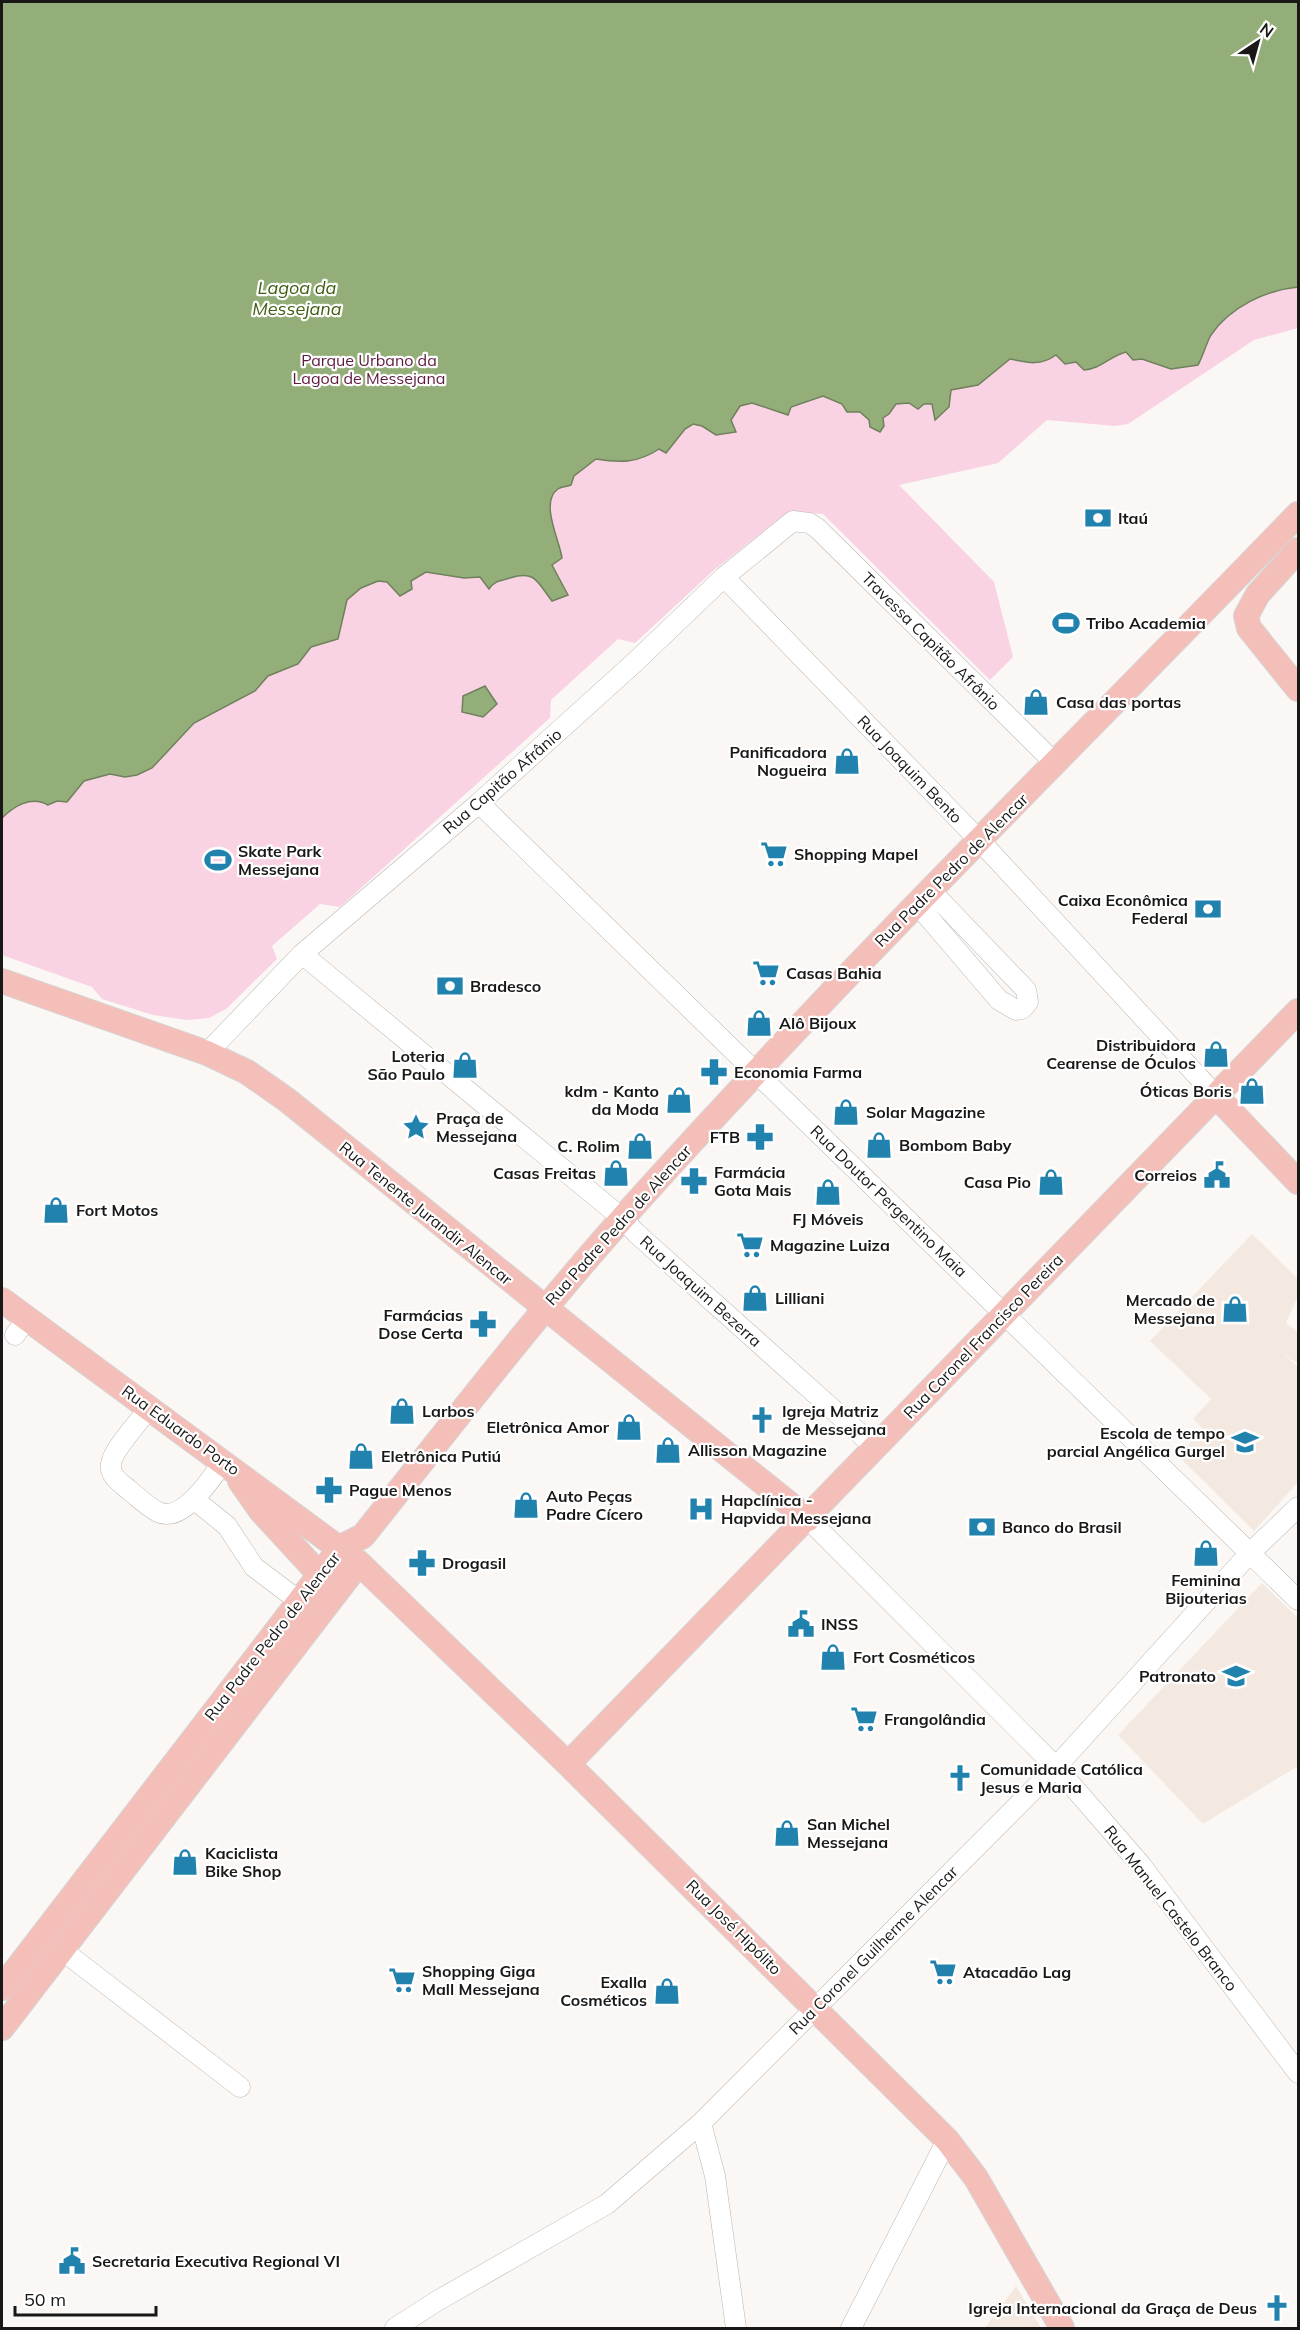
<svg xmlns="http://www.w3.org/2000/svg" width="1300" height="2330" viewBox="0 0 1300 2330" font-family="Mulish,sans-serif">
	<style>
		.built { fill: #f3e9e1 }
		.green { fill: #f9d3e3 }
		.water { fill: #94ae7a; stroke: #6f815c; stroke-width: 1.5 }
		.lines { fill: none; stroke-linecap: round; stroke-linejoin: round }
		.minor-casing { stroke: #bab7b4; stroke-width: 21 }
		.major-casing { stroke: #d6d5d5; stroke-width: 26 }
		.minor { stroke: #fff; stroke-width: 20 }
		.major { stroke: #f4beb9; stroke-width: 24 }
		.labels { text-anchor: middle; dominant-baseline: central; stroke-width: 4.5; stroke-linejoin: round; paint-order: stroke }
		.park-label { font-size: 16px; fill: #5f193e; stroke: #fff }
		.poi-label { font-size: 16px; font-weight: bold; fill: #191817; stroke: #fff; text-anchor: start }
		.street-label { font-size: 16px; fill: #191817; stroke: #fff }
		.water-label { font-size: 18px; font-style: italic; fill: #405f13; stroke: #fff }
	</style>
	<rect width="100%" height="100%" fill="#faf7f4"/>
	<path class="built" d="M1252,1234L1298,1279V1296L1286,1323L1298,1332V1364L1283,1353L1298,1367V1482L1254,1531L1178,1456L1203,1429L1193,1419L1211,1399L1150,1341Z
		M1262,1583L1298,1618V1766L1203,1824L1118,1735Z
		M1016,2286L1041,2328H985Z"/>
	<path class="green" d="M2,2H1298V328L1254,340L1128,424L1115,426L1047,420L998,463L899,485L994,582L1013,657L990,680L823,514L788,512L714,570L635,643L618,639L551,700L550,718L542,725L340,907L320,904L272,946L277,959L226,1009L209,1018L187,1020L153,1015L102,999L92,987L2,955Z"/>
	<path class="water" d="M2,2H1298V287C1266,290 1230,307 1211,335C1206,344 1203,356 1198,365L1171,369L1142,359L1133,360L1126,352C1110,356 1101,369 1084,370L1076,362L1065,364L1056,355C1041,366 1028,363 1010,359L978,385L951,390L949,407L935,420L932,404H924L918,409L909,403L896,404L889,414L883,418L884,426L880,432L870,427L869,420L860,412H847L842,404L823,396L791,407L788,415L752,403L740,406L731,420L736,432L716,435L702,426L693,424L685,429L666,453L659,449C638,463 621,463 596,459L574,476L571,485C567,487 562,486 558,489C539,502 560,541 562,558L552,565L568,595L552,601C537,582 536,570 510,578C501,581 495,580 489,589L480,577L464,578L426,572L411,581L412,589L400,596L387,582L378,581L361,588L347,600L338,639L311,647L298,664L268,676L255,691L194,723L152,768L137,775L125,777L110,774L84,781L67,802L57,801L48,805C31,795 13,807 2,818Z
		M485,686L497,704L483,717L462,712L463,696Z"/>
	<g class="lines">
		<defs>
			<path id="minor" d="M724,577L980,841L1216,1096
				M479,803L1298,1600
				M917,904L999,1000L1016,1010L1022,1009L1028,1002L1026,990L930,890
				M302,954L622,1218L636,1233L876,1448
				M207,1053L302,954L479,803L634,663L724,577L793,521L809,523L817,528L1056,764
				M15,1335L27,1319
				M150,1407C141,1420 112,1450 111,1464C109,1476 121,1483 129,1490C138,1497 148,1507 158,1512C183,1524 212,1477 224,1461
				M195,1500L227,1526L254,1567L299,1601
				M808,1519L1056,1767L1141,1865L1298,2073
				M62,1950L240,2087
				M701,2123L715,2176L736,2328
				M395,2328L437,2301L607,2204L701,2123L1056,1767L1249,1554L1298,1507
				M851,2328L947,2140"/>
			<path id="major" d="M1298,550L1258,594L1246,616L1249,628L1298,689
				M2,981L207,1053L247,1072L287,1100L808,1519
				M1216,1096L1298,1182
				M2,1300L359,1563L568,1764L947,2140L976,2178L1062,2328
				M240,1481L261,1511L319,1574
				M568,1764L1298,1011
				M2,1988L341,1547L363,1536C450,1427 535,1316 628,1212C843,972 1074,746 1298,514
				M2,2028L359,1563"/>
		</defs>
		<use href="#minor" class="minor-casing"/>
		<use href="#major" class="major-casing"/>
		<use href="#minor" class="minor"/>
		<use href="#major" class="major"/>
	</g>
	<defs>
		<symbol id="bank-bare" viewBox="-9 -9 18 18"><path d="M-6-4H6V4H-6ZM0-2.3a2.3 2.3 0 1 0 0 4.6a2.3 2.3 0 1 0 0-4.6Z" fill="#2182ae" stroke="#fff" stroke-width="2.5" paint-order="stroke"/></symbol>
		<symbol id="stadium-bare" viewBox="-9 -9 18 18"><path d="M0-5a6.5 5 0 1 0 0 10a6.5 5 0 1 0 0-10ZM-3.5-1.8h7v3.6h-7Z" fill="#2182ae" stroke="#fff" stroke-width="2.5" paint-order="stroke"/></symbol>
		<symbol id="shop-bare" viewBox="-9 -9 18 18"><path d="M-5-2.5h2.3a2.7 3.5 0 0 1 5.4 0H5L5.5 6h-11ZM-1.5-2.5h3a1.5 2.3 0 0 0-3 0Z" fill="#2182ae" stroke="#fff" stroke-width="2.5" paint-order="stroke"/></symbol>
		<symbol id="supermarket-bare" viewBox="-9 -9 18 18"><path d="M-6-5.5h2.5l.6 2H6L4.5 2H-2.5L-4.4-4H-6ZM-1.5 3.2a1.3 1.3 0 1 0 .1 0ZM3 3.2a1.3 1.3 0 1 0 .1 0Z" fill="#2182ae" stroke="#fff" stroke-width="2.5" paint-order="stroke"/></symbol>
		<symbol id="pharmacy-bare" viewBox="-9 -9 18 18"><path d="M-2-6h4v4h4v4h-4v4h-4v-4h-4v-4h4Z" fill="#2182ae" stroke="#fff" stroke-width="2.5" paint-order="stroke"/></symbol>
		<symbol id="sight-bare" viewBox="-9 -9 18 18"><path d="M0-6L1.8-2.2L6-1.7L2.9 1.2L3.7 5.4L0 3.3L-3.7 5.4L-2.9 1.2L-6-1.7L-1.8-2.2Z" fill="#2182ae" stroke="#fff" stroke-width="2.5" paint-order="stroke"/></symbol>
		<symbol id="civic-bare" viewBox="-9 -9 18 18"><path d="M-.6-6.5H3V-4.5H.6V-3L4-1V1h2V6H-6V1h2V-1L-.6-3ZM-1.2 2.5V6h2.4V2.5Z" fill="#2182ae" stroke="#fff" stroke-width="2.5" paint-order="stroke"/></symbol>
		<symbol id="church-bare" viewBox="-9 -9 18 18"><path d="M-1.2-6h2.4v3.5h3.3v2.4h-3.3V6h-2.4V-.1h-3.3v-2.4h3.3Z" fill="#2182ae" stroke="#fff" stroke-width="2.5" paint-order="stroke"/></symbol>
		<symbol id="school-bare" viewBox="-9 -9 18 18"><path d="M0-5L7-2L0 1L-7-2ZM-4 1L0 2.5L4 1V4Q0 6-4 4Z" fill="#2182ae" stroke="#fff" stroke-width="2.5" paint-order="stroke"/></symbol>
		<symbol id="hospital-bare" viewBox="-9 -9 18 18"><path d="M-5-5h3v3.5h4V-5h3V5h-3V1.5h-4V5h-3Z" fill="#2182ae" stroke="#fff" stroke-width="2.5" paint-order="stroke"/></symbol>
	</defs>
	<g fill-rule="evenodd">
		<use href="#bank-bare" x="1079" y="499" width="38" height="38"/>
		<use href="#stadium-bare" x="1047" y="604" width="38" height="38"/>
		<use href="#shop-bare" x="1017" y="683" width="38" height="38"/>
		<use href="#shop-bare" x="828" y="742" width="38" height="38"/>
		<use href="#supermarket-bare" x="755" y="835" width="38" height="38"/>
		<use href="#stadium-bare" x="199" y="841" width="38" height="38"/>
		<use href="#bank-bare" x="1189" y="890" width="38" height="38"/>
		<use href="#supermarket-bare" x="747" y="954" width="38" height="38"/>
		<use href="#bank-bare" x="431" y="967" width="38" height="38"/>
		<use href="#shop-bare" x="740" y="1004" width="38" height="38"/>
		<use href="#shop-bare" x="1197" y="1035" width="38" height="38"/>
		<use href="#shop-bare" x="446" y="1046" width="38" height="38"/>
		<use href="#pharmacy-bare" x="695" y="1053" width="38" height="38"/>
		<use href="#shop-bare" x="1233" y="1072" width="38" height="38"/>
		<use href="#shop-bare" x="660" y="1081" width="38" height="38"/>
		<use href="#shop-bare" x="827" y="1093" width="38" height="38"/>
		<use href="#sight-bare" x="397" y="1108" width="38" height="38"/>
		<use href="#pharmacy-bare" x="741" y="1118" width="38" height="38"/>
		<use href="#shop-bare" x="860" y="1126" width="38" height="38"/>
		<use href="#shop-bare" x="621" y="1127" width="38" height="38"/>
		<use href="#shop-bare" x="597" y="1154" width="38" height="38"/>
		<use href="#civic-bare" x="1198" y="1156" width="38" height="38"/>
		<use href="#pharmacy-bare" x="675" y="1162" width="38" height="38"/>
		<use href="#shop-bare" x="1032" y="1163" width="38" height="38"/>
		<use href="#shop-bare" x="809" y="1173" width="38" height="38"/>
		<use href="#shop-bare" x="37" y="1191" width="38" height="38"/>
		<use href="#supermarket-bare" x="731" y="1226" width="38" height="38"/>
		<use href="#shop-bare" x="736" y="1279" width="38" height="38"/>
		<use href="#shop-bare" x="1216" y="1290" width="38" height="38"/>
		<use href="#pharmacy-bare" x="464" y="1305" width="38" height="38"/>
		<use href="#shop-bare" x="383" y="1392" width="38" height="38"/>
		<use href="#church-bare" x="743" y="1401" width="38" height="38"/>
		<use href="#shop-bare" x="610" y="1408" width="38" height="38"/>
		<use href="#school-bare" x="1226" y="1423" width="38" height="38"/>
		<use href="#shop-bare" x="649" y="1431" width="38" height="38"/>
		<use href="#shop-bare" x="342" y="1437" width="38" height="38"/>
		<use href="#pharmacy-bare" x="310" y="1471" width="38" height="38"/>
		<use href="#shop-bare" x="507" y="1486" width="38" height="38"/>
		<use href="#hospital-bare" x="682" y="1490" width="38" height="38"/>
		<use href="#bank-bare" x="963" y="1508" width="38" height="38"/>
		<use href="#shop-bare" x="1187" y="1534" width="38" height="38"/>
		<use href="#pharmacy-bare" x="403" y="1544" width="38" height="38"/>
		<use href="#civic-bare" x="782" y="1605" width="38" height="38"/>
		<use href="#shop-bare" x="814" y="1638" width="38" height="38"/>
		<use href="#school-bare" x="1217" y="1657" width="38" height="38"/>
		<use href="#supermarket-bare" x="845" y="1700" width="38" height="38"/>
		<use href="#church-bare" x="941" y="1759" width="38" height="38"/>
		<use href="#shop-bare" x="768" y="1814" width="38" height="38"/>
		<use href="#shop-bare" x="166" y="1843" width="38" height="38"/>
		<use href="#supermarket-bare" x="924" y="1953" width="38" height="38"/>
		<use href="#supermarket-bare" x="383" y="1961" width="38" height="38"/>
		<use href="#shop-bare" x="648" y="1972" width="38" height="38"/>
		<use href="#civic-bare" x="53" y="2242" width="38" height="38"/>
		<use href="#church-bare" x="1258" y="2289" width="38" height="38"/>
	</g>
	<g class="labels">
		<g class="park-label">
			<text x="369" y="360">Parque Urbano da<tspan x="369" dy="18">Lagoa de Messejana</tspan></text>
		</g>
		<g class="poi-label">
			<text x="1118" y="518">Itaú</text>
			<text x="1086" y="623">Tribo Academia</text>
			<text x="1056" y="702">Casa das portas</text>
			<text x="827" y="752" text-anchor="end">Panificadora<tspan x="827" dy="18">Nogueira</tspan></text>
			<text x="238" y="851">Skate Park<tspan x="238" dy="18">Messejana</tspan></text>
			<text x="794" y="854">Shopping Mapel</text>
			<text x="1188" y="900" text-anchor="end">Caixa Econômica<tspan x="1188" dy="18">Federal</tspan></text>
			<text x="786" y="973">Casas Bahia</text>
			<text x="470" y="986">Bradesco</text>
			<text x="779" y="1023">Alô Bijoux</text>
			<text x="1196" y="1045" text-anchor="end">Distribuidora<tspan x="1196" dy="18">Cearense de Óculos</tspan></text>
			<text x="445" y="1056" text-anchor="end">Loteria<tspan x="445" dy="18">São Paulo</tspan></text>
			<text x="734" y="1072">Economia Farma</text>
			<text x="659" y="1091" text-anchor="end">kdm - Kanto<tspan x="659" dy="18">da Moda</tspan></text>
			<text x="1232" y="1091" text-anchor="end">Óticas Boris</text>
			<text x="866" y="1112">Solar Magazine</text>
			<text x="436" y="1118">Praça de<tspan x="436" dy="18">Messejana</tspan></text>
			<text x="740" y="1137" text-anchor="end">FTB</text>
			<text x="899" y="1145">Bombom Baby</text>
			<text x="620" y="1146" text-anchor="end">C. Rolim</text>
			<text x="714" y="1172">Farmácia<tspan x="714" dy="18">Gota Mais</tspan></text>
			<text x="596" y="1173" text-anchor="end">Casas Freitas</text>
			<text x="1197" y="1175" text-anchor="end">Correios</text>
			<text x="1031" y="1182" text-anchor="end">Casa Pio</text>
			<text x="76" y="1210">Fort Motos</text>
			<text x="828" y="1219" text-anchor="middle">FJ Móveis</text>
			<text x="770" y="1245">Magazine Luiza</text>
			<text x="775" y="1298">Lilliani</text>
			<text x="1215" y="1300" text-anchor="end">Mercado de<tspan x="1215" dy="18">Messejana</tspan></text>
			<text x="463" y="1315" text-anchor="end">Farmácias<tspan x="463" dy="18">Dose Certa</tspan></text>
			<text x="422" y="1411">Larbos</text>
			<text x="782" y="1411">Igreja Matriz<tspan x="782" dy="18">de Messejana</tspan></text>
			<text x="609" y="1427" text-anchor="end">Eletrônica Amor</text>
			<text x="1225" y="1433" text-anchor="end">Escola de tempo<tspan x="1225" dy="18">parcial Angélica Gurgel</tspan></text>
			<text x="688" y="1450">Allisson Magazine</text>
			<text x="381" y="1456">Eletrônica Putiú</text>
			<text x="349" y="1490">Pague Menos</text>
			<text x="546" y="1496">Auto Peças<tspan x="546" dy="18">Padre Cícero</tspan></text>
			<text x="721" y="1500">Hapclínica -<tspan x="721" dy="18">Hapvida Messejana</tspan></text>
			<text x="1002" y="1527">Banco do Brasil</text>
			<text x="442" y="1563">Drogasil</text>
			<text x="1206" y="1580" text-anchor="middle">Feminina<tspan x="1206" dy="18">Bijouterias</tspan></text>
			<text x="821" y="1624">INSS</text>
			<text x="853" y="1657">Fort Cosméticos</text>
			<text x="1216" y="1676" text-anchor="end">Patronato</text>
			<text x="884" y="1719">Frangolândia</text>
			<text x="980" y="1769">Comunidade Católica<tspan x="980" dy="18">Jesus e Maria</tspan></text>
			<text x="807" y="1824">San Michel<tspan x="807" dy="18">Messejana</tspan></text>
			<text x="205" y="1853">Kaciclista<tspan x="205" dy="18">Bike Shop</tspan></text>
			<text x="422" y="1971">Shopping Giga<tspan x="422" dy="18">Mall Messejana</tspan></text>
			<text x="963" y="1972">Atacadão Lag</text>
			<text x="647" y="1982" text-anchor="end">Exalla<tspan x="647" dy="18">Cosméticos</tspan></text>
			<text x="92" y="2261">Secretaria Executiva Regional VI</text>
			<text x="1257" y="2308" text-anchor="end">Igreja Internacional da Graça de Deus</text>
		</g>
		<g class="street-label">
			<text transform="translate(931 641) rotate(45)">Travessa Capitão Afrânio</text>
			<text transform="translate(910 769) rotate(46)">Rua Joaquim Bento</text>
			<text transform="translate(502 781) rotate(-41)">Rua Capitão Afrânio</text>
			<text transform="translate(951 870) rotate(-45)">Rua Padre Pedro de Alencar</text>
			<text transform="translate(889 1201) rotate(44)">Rua Doutor Pergentino Maia</text>
			<text transform="translate(426 1213) rotate(39)">Rua Tenente Jurandir Alencar</text>
			<text transform="translate(618 1225) rotate(-48)">Rua Padre Pedro de Alencar</text>
			<text transform="translate(701 1291) rotate(42)">Rua Joaquim Bezerra</text>
			<text transform="translate(983 1336) rotate(-46)">Rua Coronel Francisco Pereira</text>
			<text transform="translate(181 1430) rotate(36)">Rua Eduardo Porto</text>
			<text transform="translate(272 1636) rotate(-52)">Rua Padre Pedro de Alencar</text>
			<text transform="translate(1171 1908) rotate(52)">Rua Manuel Castelo Branco</text>
			<text transform="translate(734 1927) rotate(45)">Rua José Hipólito</text>
			<text transform="translate(873 1950) rotate(-45)">Rua Coronel Guilherme Alencar</text>
		</g>
		<g class="water-label">
			<text x="297" y="287">Lagoa da<tspan x="297" dy="21">Messejana</tspan></text>
		</g>
	</g>
	<rect width="1300" height="2330" fill="none" stroke="#191817" stroke-width="6"/>
	<g transform="translate(1258 42) rotate(36)" stroke="#ffffff" stroke-width="4.5" paint-order="stroke">
	<path d="M0-4.5L10 22L0 15L-10 22Z" fill="#191817"/>
	<text y="-9" font-size="16" font-weight="bold" text-anchor="middle" fill="#191817">N</text>
	</g>
	<path d="M15 2306v9h141v-9" fill="none" stroke="#191817" stroke-width="3"/>
	<text x="24" y="2306" font-size="18" fill="#191817" stroke="#ffffff" stroke-width="4.5" paint-order="stroke">50 m</text>
</svg>
